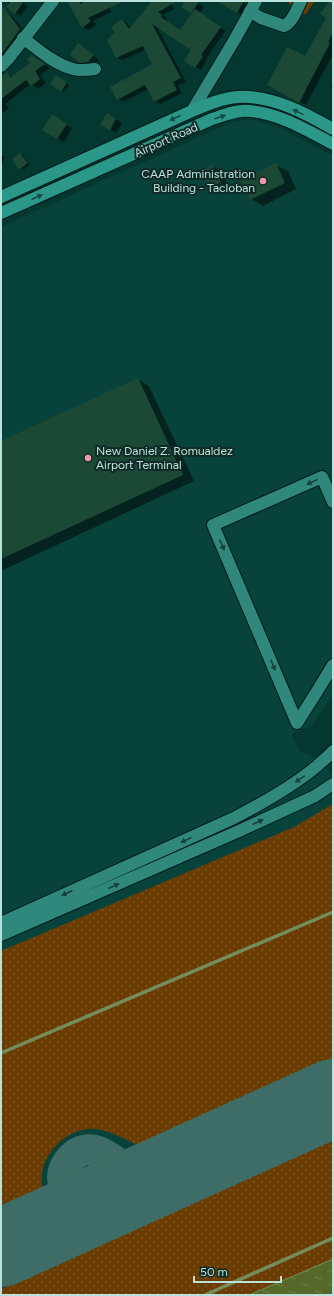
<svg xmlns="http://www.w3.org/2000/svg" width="334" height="1296" viewBox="0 0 334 1296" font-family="Figtree,sans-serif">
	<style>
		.built { fill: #08433b }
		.grass { fill: url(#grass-dots) }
		.pitch { fill: #6b3c02 }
		.water { fill: url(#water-ripples); stroke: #758d5d }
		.shadow { fill: #0007 }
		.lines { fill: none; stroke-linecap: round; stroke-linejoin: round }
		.stream { stroke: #758d5d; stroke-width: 3.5 }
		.taxiway { stroke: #3d6d66; stroke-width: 31 }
		.runway { stroke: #3d6d66; stroke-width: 78 }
		.building { fill: #1c4935 }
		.minor-casing { stroke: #011b18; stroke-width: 14 }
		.major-casing { stroke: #011b18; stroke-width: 14 }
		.minor { stroke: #2f887b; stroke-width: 12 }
		.major { stroke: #2b9789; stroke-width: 12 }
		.oneway { fill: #174b44 }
		.oneway2 { fill: #17423b }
		.poi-dot { fill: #f19ab2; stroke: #0f2a26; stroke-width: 1.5 }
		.labels { text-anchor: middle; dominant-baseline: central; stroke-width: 4; stroke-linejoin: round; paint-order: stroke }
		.street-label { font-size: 12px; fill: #bae2da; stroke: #0f2a26 }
		.poi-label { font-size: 12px; fill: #bae2da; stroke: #0f2a26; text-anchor: end }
	</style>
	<defs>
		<pattern id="grass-dots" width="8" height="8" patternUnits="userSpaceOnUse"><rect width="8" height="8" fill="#6b3c02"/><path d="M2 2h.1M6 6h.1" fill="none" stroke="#7e5826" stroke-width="1.8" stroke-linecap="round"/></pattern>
		<pattern id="water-ripples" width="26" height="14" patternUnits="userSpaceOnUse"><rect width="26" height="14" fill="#576828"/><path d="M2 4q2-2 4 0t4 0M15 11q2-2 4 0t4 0" fill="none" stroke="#6d7d47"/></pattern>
	</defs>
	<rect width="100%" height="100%" fill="#043730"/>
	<path class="built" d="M242,120H252L275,126L333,156V694L312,725L292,734L299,750L321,762L333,776V1251L1,1295V227L230,123Z"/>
	<path class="grass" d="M333,804V1060L138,1145C127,1140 114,1133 101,1130C79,1124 56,1140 46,1160C41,1169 41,1180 42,1190L1,1207V951L294,827Z
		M333,1140V1259L248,1295H1V1289Z"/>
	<path class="pitch" d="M286,1H315L305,15Z"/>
	<path class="water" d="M333,1259V1295H249Z"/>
	<path class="shadow" d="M9,1H20L27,6L21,16L16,13L8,3Z
		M72,1H82L83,4L89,1H106L111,12L93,21L96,25L88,30L83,27Z
		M154,1H170L174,9L163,15L167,19L166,20L181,31L193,14L182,7L186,1H195L204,7L200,13L225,31L206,59L207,60L201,70L186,61L192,50L156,25L186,82L178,85L182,93L160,104L154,101L148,89L123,102L118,99L128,83L153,65L145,50L122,60L116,57V33L122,20L127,23L131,29Z
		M218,1H240L249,6L244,16Z
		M330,1H333V54L306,105L269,85L305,58L327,18Z
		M7,13L13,17L26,33L1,62V22Z
		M78,44L99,60L95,65L89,66L82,62Z
		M33,56L50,68L40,75L46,83L38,89L31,84L5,104L9,108L1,114V74L3,76L7,73L13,77L31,63Z
		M57,76L69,85L64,92L52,84Z
		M333,83V89L330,88Z
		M107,114L121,122V125L116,133L101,124Z
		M52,116L72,128L64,142L44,130Z
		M20,154L23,155L30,165L23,170L20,169Z
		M1,155L5,157L2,164H1Z
		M276,165L288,171L296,189L263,206L251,199Z
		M213,166L222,172L229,188L220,193L210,187Z
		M138,379L149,386L194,481L1,571V442Z"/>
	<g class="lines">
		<path class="stream" d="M1,1053L333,912
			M205,1295L333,1238"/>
		<path class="taxiway" d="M112,1198C105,1199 98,1202 91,1202C79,1203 66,1193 63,1182C60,1169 72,1152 86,1150C105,1148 118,1167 135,1174C141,1176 149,1177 156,1178"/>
		<path class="runway" d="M1,1248L333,1098"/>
	</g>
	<path class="building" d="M11,1H24L15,14L6,7Z
		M67,1H79L80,4L87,1H124L88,18L91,21L82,28Z
		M152,1H178L158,12L162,15L161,17L180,30L195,9L221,27L201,55L203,56L195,68L184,61L191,50L152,24L181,78L173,82L177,90L154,102L145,85L117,100L110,87L124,79L127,82L125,79L152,64L143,46L116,58L107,40L115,32L111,27L122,19L129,29Z
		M185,1H199L191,14L181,7Z
		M216,1H244L237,13Z
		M329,1H333V32L328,42L330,43L299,103L267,85L287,47L305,56L326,18L320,14Z
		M1,4L20,29L1,55Z
		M78,43L94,55L88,62L80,63L70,55Z
		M32,55L45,64L35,71L40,79L31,86L26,80L1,99V77L7,72L11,77L30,63L27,59Z
		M56,75L67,82L61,92L50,84Z
		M107,113L116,119L110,130L100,125Z
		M52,114L67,124L57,139L42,130Z
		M20,153L28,163L19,170L12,159Z
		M276,163L285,183L250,200L241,180Z
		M213,165L221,183L209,188L201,170Z
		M138,378L183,475L1,559V441Z"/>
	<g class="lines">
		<defs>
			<path id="minor" d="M250,11L261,18L284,26C293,22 296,10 301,1
				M23,38C39,50 54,64 73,69C80,71 88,70 95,69
				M1,66L8,59L53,1
				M192,111L235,39L256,1
				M333,502L322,477L213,525L297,723L316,693L333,665
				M1,923L234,818C263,803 292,787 317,766C322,761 328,757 333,751
				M1,935L239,831L315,796L333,784"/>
			<path id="major" d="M1,197L192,111C206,105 222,98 238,97C272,95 305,113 333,129
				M1,213L212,119C221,116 231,112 241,111C272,109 307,130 333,144"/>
		</defs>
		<use href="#minor" class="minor-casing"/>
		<use href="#major" class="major-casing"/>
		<use href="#minor" class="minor"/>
		<use href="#major" class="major"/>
	</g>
	<defs><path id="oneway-solid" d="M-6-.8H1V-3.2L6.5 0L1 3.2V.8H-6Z"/></defs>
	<g class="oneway">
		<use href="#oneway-solid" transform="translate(298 112) rotate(-154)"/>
		<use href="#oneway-solid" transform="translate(220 117) rotate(-19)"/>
		<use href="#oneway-solid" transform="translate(175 118) rotate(156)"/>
		<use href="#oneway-solid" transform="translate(37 197) rotate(-24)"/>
	</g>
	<g class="oneway2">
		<use href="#oneway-solid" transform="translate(312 482) rotate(156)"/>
		<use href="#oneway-solid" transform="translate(222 545) rotate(67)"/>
		<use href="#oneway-solid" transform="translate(273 665) rotate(67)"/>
		<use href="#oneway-solid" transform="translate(300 779) rotate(145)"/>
		<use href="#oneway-solid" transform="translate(258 822) rotate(-25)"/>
		<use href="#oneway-solid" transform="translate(186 840) rotate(156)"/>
		<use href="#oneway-solid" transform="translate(114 886) rotate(-24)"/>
		<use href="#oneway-solid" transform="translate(67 893) rotate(156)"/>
	</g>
	<g class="poi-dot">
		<circle cx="263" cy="181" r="4"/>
		<circle cx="88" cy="458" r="4"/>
	</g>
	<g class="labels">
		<g class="street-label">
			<text transform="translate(166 140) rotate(-24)">Airport Road</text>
		</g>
		<g class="poi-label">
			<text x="255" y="174">CAAP Administration<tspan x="255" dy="14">Building - Tacloban</tspan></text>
			<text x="96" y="451" text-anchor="start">New Daniel Z. Romualdez<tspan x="96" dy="14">Airport Terminal</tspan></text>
		</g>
	</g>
	<rect width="334" height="1296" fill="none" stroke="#bae2da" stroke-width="4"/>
	<path d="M194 1276v6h87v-6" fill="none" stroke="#bae2da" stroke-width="2"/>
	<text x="200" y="1276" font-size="12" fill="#bae2da" stroke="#0f2a26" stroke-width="3" paint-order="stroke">50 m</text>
</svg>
